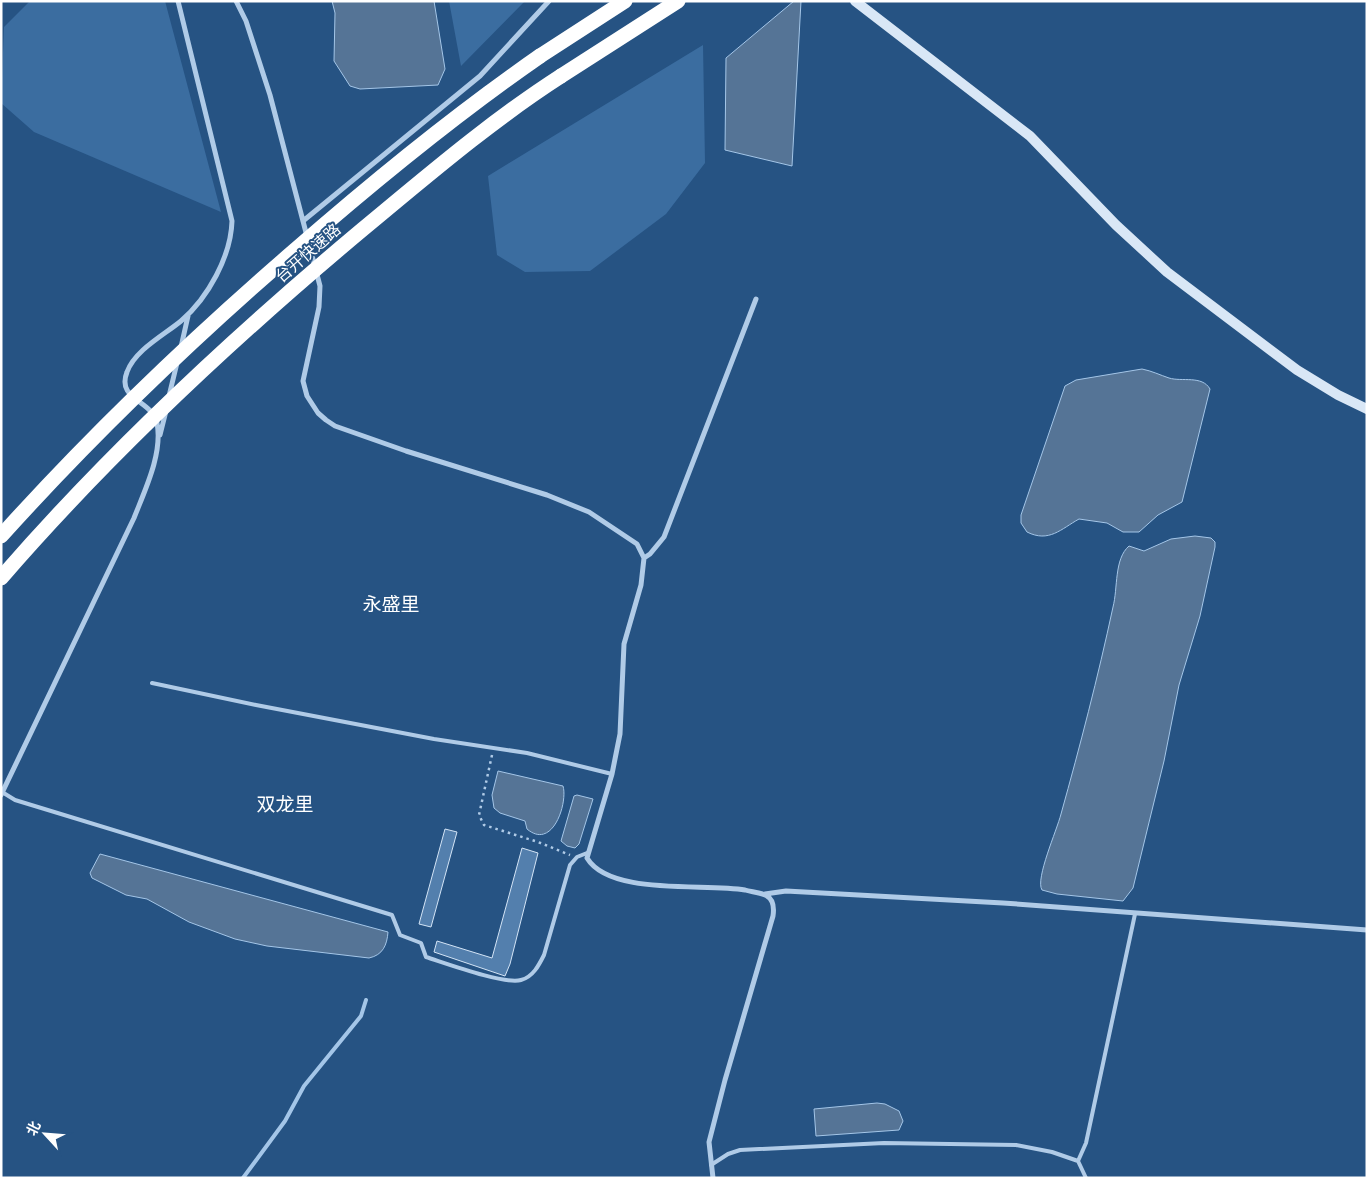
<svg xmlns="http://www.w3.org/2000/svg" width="1368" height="1179" viewBox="0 0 1368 1179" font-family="'Space Grotesk','Noto Sans SC',sans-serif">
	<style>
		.green { fill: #3b6da0 }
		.water { fill: #557496; stroke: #a4c6e8 }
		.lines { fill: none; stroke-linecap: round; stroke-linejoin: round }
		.stream { stroke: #a4c6e8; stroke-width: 4 }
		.building { fill: #537fad; stroke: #d3e4f6 }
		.path { stroke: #b0cbe7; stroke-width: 2.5; stroke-dasharray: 2.5 4; stroke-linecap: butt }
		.lane { stroke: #b0cbe7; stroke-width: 4 }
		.street { stroke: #b0cbe7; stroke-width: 5 }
		.secondary { stroke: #d9e7f6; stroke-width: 10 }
		.highway { stroke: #fff; stroke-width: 15 }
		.highway-bridge { stroke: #fff; stroke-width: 15 }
		.labels { text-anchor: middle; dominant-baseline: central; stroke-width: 4; stroke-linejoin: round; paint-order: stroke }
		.street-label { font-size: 16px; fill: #fff; stroke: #265383 }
		.quarter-label { font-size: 19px; fill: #fff; stroke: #265383 }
	</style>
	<rect width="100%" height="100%" fill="#265383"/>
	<path class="green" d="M30,1H165L221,212L34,132L1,103L4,27Z
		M449,1H525L461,66Z
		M703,45L705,163L666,214L590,271L525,272L497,255L488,176Z"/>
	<path class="water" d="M332,1H434L445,69L438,85L360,89L350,86L334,61L335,13Z
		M794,1H801L792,166L725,150L726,58Z
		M1142,369C1152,371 1160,375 1169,378C1182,382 1202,375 1210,389L1182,502L1158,515L1139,532H1123L1107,523L1079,519C1061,529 1049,543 1027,532L1021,523V515L1065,386L1076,380Z
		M1195,536L1211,538L1215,542V547L1200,616L1179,685L1164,761L1133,888L1123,901L1057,894L1042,890C1035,879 1057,830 1061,814C1080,746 1098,677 1113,607C1118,588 1114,559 1129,546L1144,551L1171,539Z
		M498,771L563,786C568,802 553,851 527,829L525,821L500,813L494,808L492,795Z
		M577,795L593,799L579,844L575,848L567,846L561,841L574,796Z
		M100,854L388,932C387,945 383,955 369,958L267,946L235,939L189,922L147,899L126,895L92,878L90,873Z
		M877,1103L885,1104L899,1111L903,1121L899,1130L816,1136L814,1109Z"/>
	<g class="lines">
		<path class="stream" d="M243,1178L285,1121L304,1086L361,1016L366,1000"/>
	</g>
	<path class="building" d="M445,829L457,832L431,927L419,924Z
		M522,848L538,853L510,964L505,976L434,952L437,941L492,958Z"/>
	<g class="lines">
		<path class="path" d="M492,755L479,815L484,825L538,842L570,855"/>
		<path class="lane" d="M152,683L256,705L434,739L527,753L612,774
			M2,792L15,800L392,915L400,935L421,943L426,957C445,963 505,985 521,980C533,977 539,965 544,955L570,865L577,857L587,853
			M711,1165L728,1154L740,1150L884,1143L1016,1145L1052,1152L1078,1161
			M1086,1178L1078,1161L1086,1143L1135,914"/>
		<path class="street" d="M236,1L246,21L270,95L320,286L319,307L303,381L307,396L318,413L326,420L335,426L406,451L547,495L589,512L637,544L644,558L641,585L624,644L620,734L612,774L587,858C610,896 704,883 745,890C751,892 761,892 767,896C774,900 774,909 773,916L725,1080L709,1142L713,1178
			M303,221L480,76L549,1
			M181,347L188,316
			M169,396L177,363
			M160,435L166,411
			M644,558L650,554L664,537L756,299
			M1,795L134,518C145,490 163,453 157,423C152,400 116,400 127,372C135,350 164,335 181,321C208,298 231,256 232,221L178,1
			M765,894L786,891L1003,903L1367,930"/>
		<path class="secondary" d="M855,1L1030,136L1116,225L1167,272L1297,370L1338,395L1367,409"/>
		<path class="highway" d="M540,56L625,1
			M561,76L678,1"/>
		<path class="highway-bridge" d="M1,536C93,434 191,340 294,251C373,182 455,115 540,56
			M1,578C111,451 235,336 363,229C427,176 491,121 561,76"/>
	</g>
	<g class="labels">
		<g class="street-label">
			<text transform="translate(308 253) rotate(-41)">台开快速路</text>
		</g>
		<g class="quarter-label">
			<text x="391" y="604">永盛里</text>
			<text x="285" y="804">双龙里</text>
		</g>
	</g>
	<rect width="1368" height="1179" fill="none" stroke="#ffffff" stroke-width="5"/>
	<g transform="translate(45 1134) rotate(296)" stroke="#265383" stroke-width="4" paint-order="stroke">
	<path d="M0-4L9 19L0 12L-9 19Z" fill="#ffffff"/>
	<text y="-8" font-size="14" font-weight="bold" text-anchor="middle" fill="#ffffff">北</text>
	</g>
</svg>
